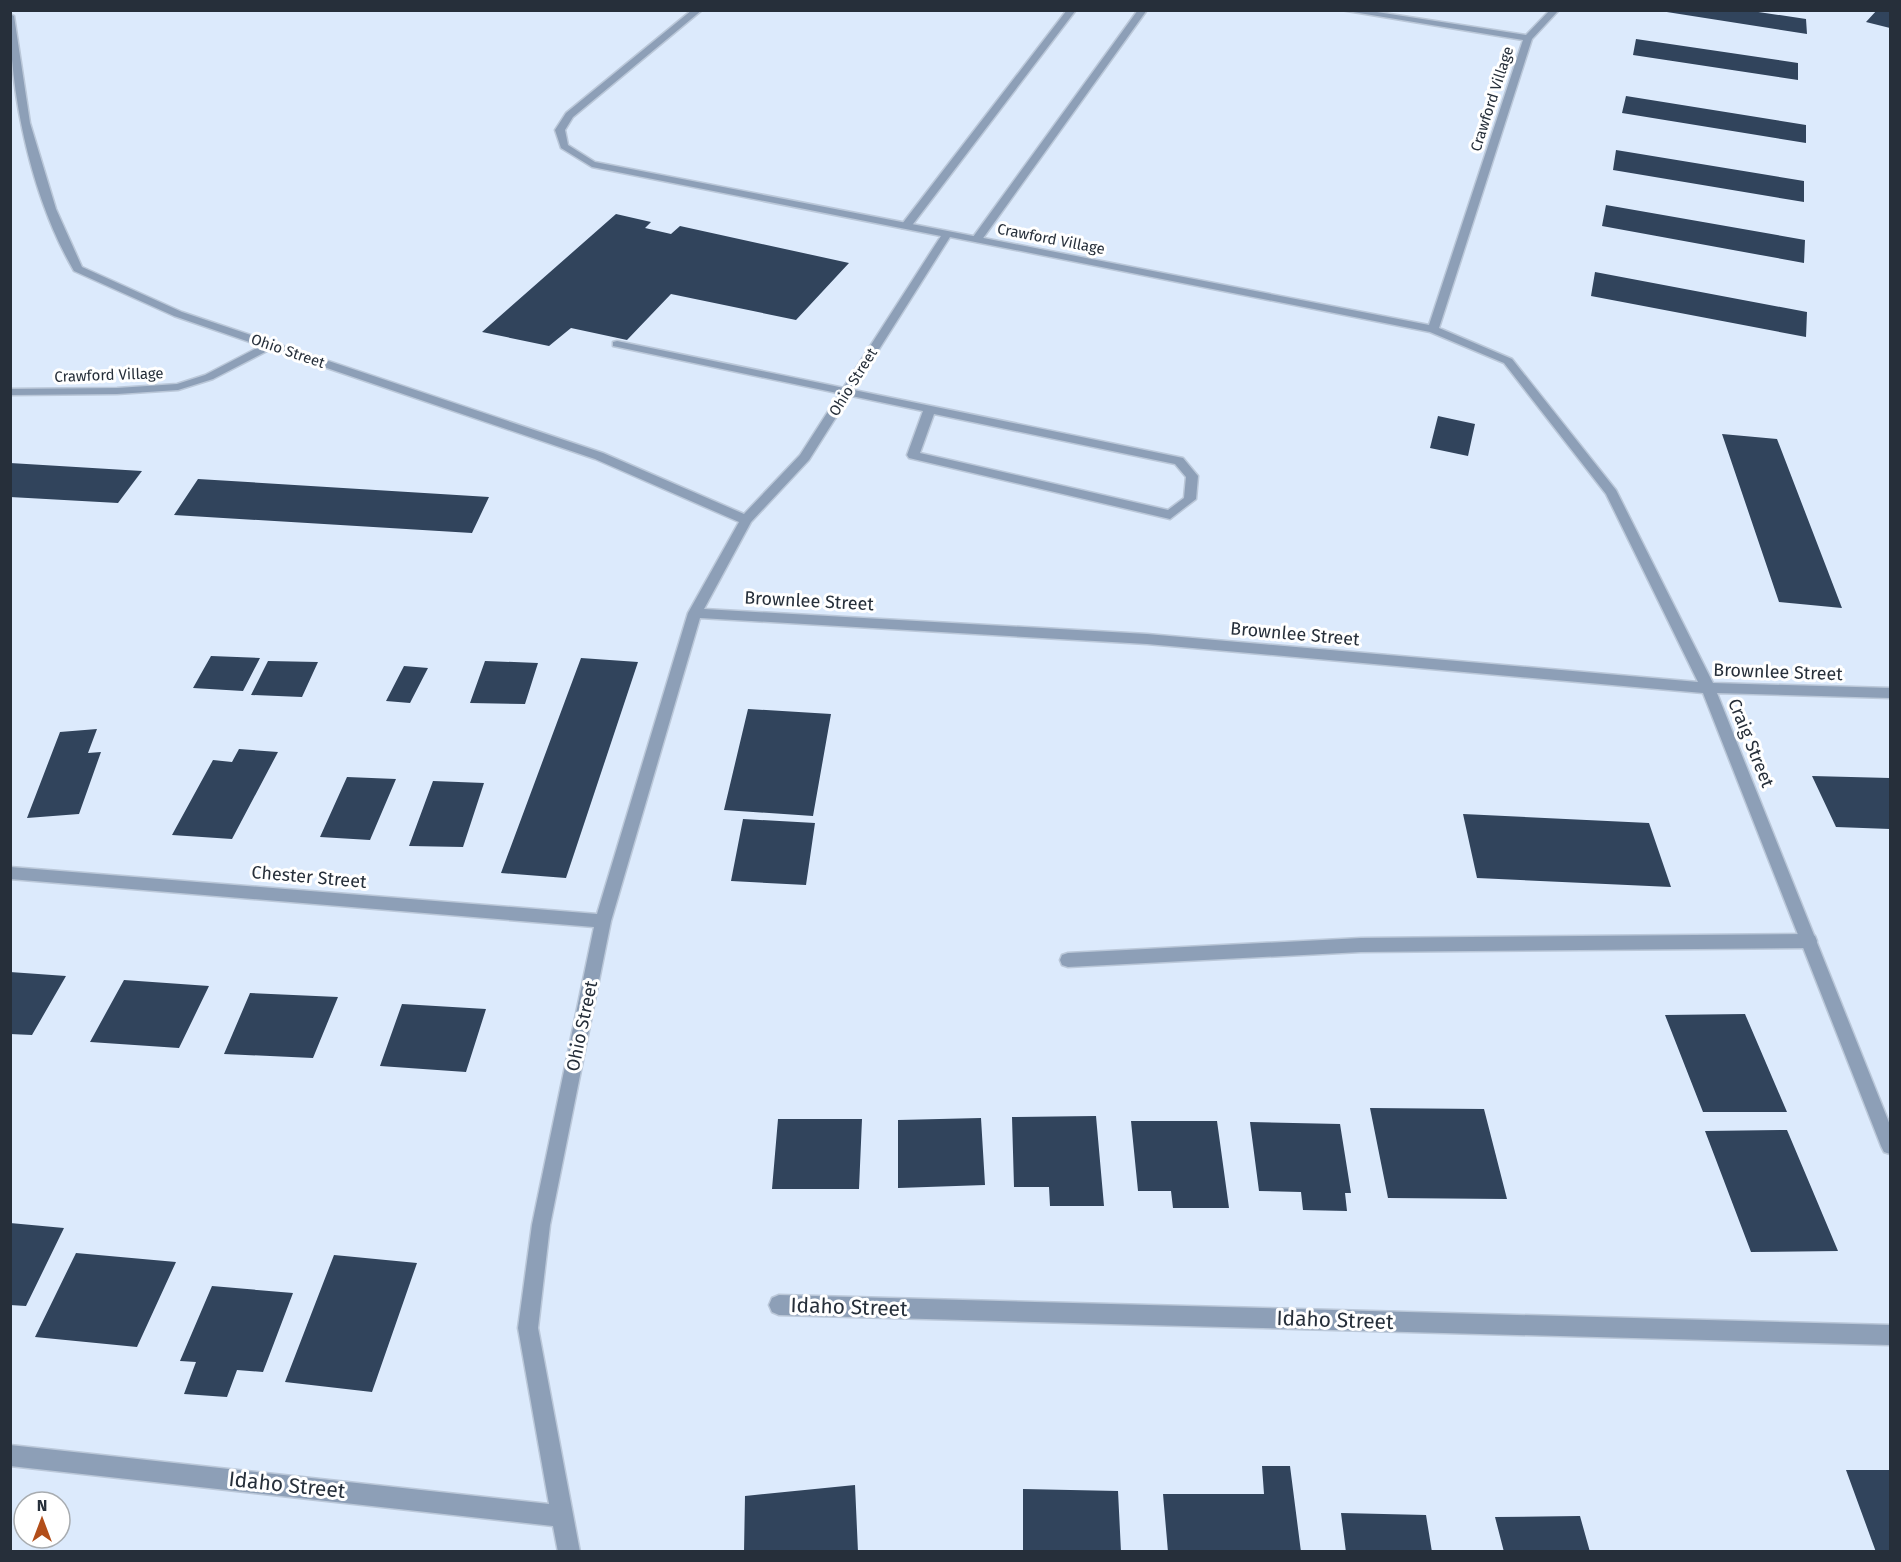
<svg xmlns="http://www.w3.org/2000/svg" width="1901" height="1562" viewBox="0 0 1901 1562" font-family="'Fira Sans',sans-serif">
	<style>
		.building { fill: #31445c }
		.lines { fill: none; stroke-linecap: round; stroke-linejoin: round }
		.lane-casing { stroke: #bbc8d9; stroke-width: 3 }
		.street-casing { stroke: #bbc8d9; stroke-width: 3 }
		.lane { fill: #8d9fb7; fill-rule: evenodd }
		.street { fill: #8d9fb7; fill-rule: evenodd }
		.labels { text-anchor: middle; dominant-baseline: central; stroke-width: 6; stroke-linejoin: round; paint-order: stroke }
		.far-street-label { font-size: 15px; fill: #262f3a; stroke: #fff }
		.street-label { font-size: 18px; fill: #262f3a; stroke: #fff }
		.near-street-label { font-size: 21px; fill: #262f3a; stroke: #fff }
	</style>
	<rect width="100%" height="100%" fill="#dceafc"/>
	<path class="building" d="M1654,10H1745L1806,19L1807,34Z
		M1877,10H1890V28L1866,22Z
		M1636,39L1798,63V80L1633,55Z
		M1626,96L1806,125V143L1622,113Z
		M1616,150L1804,181V202L1613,170Z
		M1606,205L1805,240L1804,263L1602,226Z
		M616,214L651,222L645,228L671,234L680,226L849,263L796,320L671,294L627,340L571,328L549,346L482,332Z
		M1595,272L1807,312L1806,337L1591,296Z
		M1438,416L1475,424L1468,456L1430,448Z
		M1722,434L1777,439L1842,608L1779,602Z
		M10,463L142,471L118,503L10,497Z
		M198,479L489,497L472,533L174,515Z
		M211,656L260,658L243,691L193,688Z
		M581,658L638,662L566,878L501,873Z
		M268,661L318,662L302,697L251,695Z
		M485,661L538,663L525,704L470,703Z
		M404,666L428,668L410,703L386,701Z
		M748,709L831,714L813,816L724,810Z
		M97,729L88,753L101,752L79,814L27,818L60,732Z
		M239,749L278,752L232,839L172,835L213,760L232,762Z
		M1812,776L1890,778V829L1836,827Z
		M347,777L396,779L370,840L320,837Z
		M433,781L484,783L463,847L409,846Z
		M1463,814L1649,823L1671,887L1477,878Z
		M743,819L815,823L806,885L731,881Z
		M10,972L66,976L32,1035L10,1034Z
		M124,980L209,986L179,1048L90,1042Z
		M250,993L338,997L313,1058L224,1054Z
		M402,1004L486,1009L466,1072L380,1066Z
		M1745,1014L1787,1112H1703L1665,1015Z
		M1370,1108L1484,1109L1507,1199L1388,1198Z
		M1096,1116L1104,1206H1050L1049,1187H1014L1012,1117Z
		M981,1118L985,1185L898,1188V1120Z
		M778,1119H862L859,1189H772Z
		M1131,1121H1217L1229,1208H1173L1171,1191H1138Z
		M1250,1122L1340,1124L1351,1193H1345L1347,1211L1303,1210L1301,1192L1259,1191Z
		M1787,1130L1838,1251L1751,1252L1705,1131Z
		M10,1223L64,1228L26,1306L10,1305Z
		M76,1253L176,1262L137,1347L35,1337Z
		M334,1255L417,1263L372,1392L285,1382Z
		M212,1286L293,1293L263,1372L237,1370L227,1397L184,1394L196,1362L180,1361Z
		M1262,1466H1290L1301,1552H1168L1163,1494H1264Z
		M1846,1470H1890V1552H1876Z
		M855,1485L858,1552H744L745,1496Z
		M1023,1489L1118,1491L1121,1552H1023Z
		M1341,1513L1426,1515L1432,1552H1346Z
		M1580,1516L1590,1552H1504L1495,1517Z"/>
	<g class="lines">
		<defs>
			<path id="lane" d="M1067,10H1076L910,228H902V224Z
				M1138,10H1147L981,241H973V237Z
				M617,341L1183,458L1198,476L1196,499L1170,519L909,458L907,455L923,411L613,346V342ZM934,414L1175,464L1186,477L1184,498L1168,510L920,453Z
				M1809,934L1815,936L1817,941L1815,946L1809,948L1361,952L1068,967L1062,965L1060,960L1062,955L1068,953L1361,938Z"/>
			<path id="street" d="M692,10H702L573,117L565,130L568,145L595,162L1429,325L1523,40L1341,10H1364L1526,35L1550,10H1559L1532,39L1439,328L1512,359L1616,490L1713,683L1890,688V698L1717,693L1890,1125V1154L1884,1152L1881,1146L1703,693L1147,644L700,618L611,921L550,1225L538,1328L580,1552H558L553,1526L10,1466V1445L549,1504L518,1328L532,1225L594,927L10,879V867L597,914L688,613L739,522L595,459L271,349L213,379L178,390L117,394L10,395V389L117,388L177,384L205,375L261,346L174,316L74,271C32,199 10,97 10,14L14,16L30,123L56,209L82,267L182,312L603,453L744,514L800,455L941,236L592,167L561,148L555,130L566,113ZM950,237L1430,332L1504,363L1606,494L1698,682L1147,634L704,609L751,522L809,460Z
				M779,1295L1890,1325V1345L779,1315L772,1312L769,1305L772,1298Z"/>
		</defs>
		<use href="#lane" class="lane-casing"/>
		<use href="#street" class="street-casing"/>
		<use href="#lane" class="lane"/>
		<use href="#street" class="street"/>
	</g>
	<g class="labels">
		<g class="far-street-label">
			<text transform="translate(1492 99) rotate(-72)">Crawford Village</text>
			<text transform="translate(1051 239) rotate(11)">Crawford Village</text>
			<text transform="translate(288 351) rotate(19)">Ohio Street</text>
			<text transform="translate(109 375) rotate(-2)">Crawford Village</text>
			<text transform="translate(853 382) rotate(-58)">Ohio Street</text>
		</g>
		<g class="street-label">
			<text transform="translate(809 601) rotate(3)">Brownlee Street</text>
			<text transform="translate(1295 634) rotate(5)">Brownlee Street</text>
			<text transform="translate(1778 672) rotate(2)">Brownlee Street</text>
			<text transform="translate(1751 743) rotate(68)">Craig Street</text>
			<text transform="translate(309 877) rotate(5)">Chester Street</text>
			<text transform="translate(582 1026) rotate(-78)">Ohio Street</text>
		</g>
		<g class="near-street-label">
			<text transform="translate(849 1307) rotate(2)">Idaho Street</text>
			<text transform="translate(1335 1320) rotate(2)">Idaho Street</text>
			<text transform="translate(287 1485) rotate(6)">Idaho Street</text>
		</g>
	</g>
	<rect width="1901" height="1562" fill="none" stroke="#262f3a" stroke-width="24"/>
	<g transform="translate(42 1520)"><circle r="28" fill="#ffffff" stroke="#a8acb0" stroke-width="1.5"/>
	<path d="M0-4.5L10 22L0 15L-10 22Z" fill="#b24e1a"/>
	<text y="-9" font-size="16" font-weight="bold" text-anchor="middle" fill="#262f3a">N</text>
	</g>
</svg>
